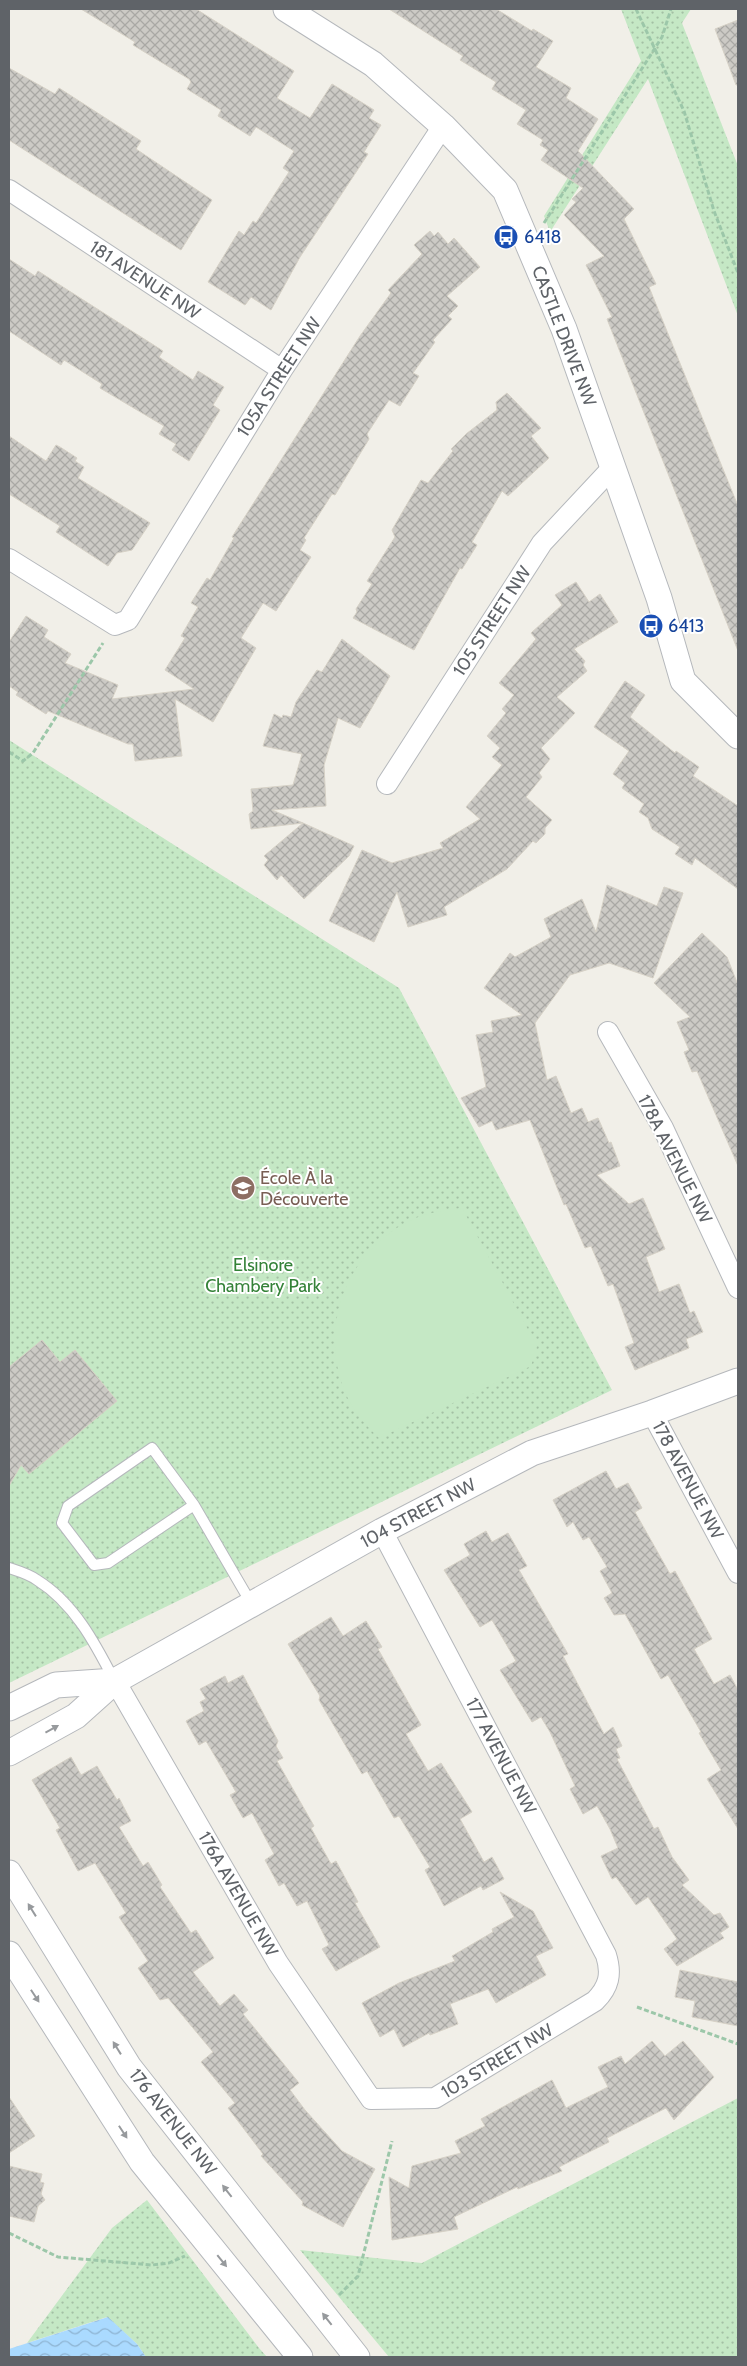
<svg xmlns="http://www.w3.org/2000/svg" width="747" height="2366" viewBox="0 0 747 2366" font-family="Cabin,sans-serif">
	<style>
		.grass { fill: url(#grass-dots) }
		.pitch { fill: #c5e8c5 }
		.water { fill: url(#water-waves) }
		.building { fill: url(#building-cross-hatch); stroke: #d6d1c6 }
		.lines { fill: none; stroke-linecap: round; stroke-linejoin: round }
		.service-casing { stroke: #b5b8bc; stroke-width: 12 }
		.minor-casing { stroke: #b5b8bc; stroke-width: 22 }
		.tertiary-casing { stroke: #b5b8bc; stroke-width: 27 }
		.path { stroke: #9cc7a9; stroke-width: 3; stroke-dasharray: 5 2.5; stroke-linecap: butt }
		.service { stroke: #fff; stroke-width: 10 }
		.minor { stroke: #fff; stroke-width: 20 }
		.tertiary { stroke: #fff; stroke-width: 25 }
		.oneway { fill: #979a9d }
		.labels { text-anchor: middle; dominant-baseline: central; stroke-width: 4; stroke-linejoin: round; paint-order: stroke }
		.transit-label { font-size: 18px; fill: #164399; stroke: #fff; text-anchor: start }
		.street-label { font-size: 18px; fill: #5f6368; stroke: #fff }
		.education-label { font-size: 18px; fill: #785e54; stroke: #fff; text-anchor: start }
		.park-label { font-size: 18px; fill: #348238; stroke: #fff }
	</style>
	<defs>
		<pattern id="grass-dots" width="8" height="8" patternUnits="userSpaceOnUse" patternTransform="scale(1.25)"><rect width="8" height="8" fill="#c5e8c5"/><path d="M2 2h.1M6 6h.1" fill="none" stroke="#a3c0a4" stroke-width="1.8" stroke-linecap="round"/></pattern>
		<pattern id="water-waves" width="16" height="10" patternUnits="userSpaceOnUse" patternTransform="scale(1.25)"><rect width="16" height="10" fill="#aadaff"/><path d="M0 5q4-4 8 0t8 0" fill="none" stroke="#8eb4d2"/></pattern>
		<pattern id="building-cross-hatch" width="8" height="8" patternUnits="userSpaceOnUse" patternTransform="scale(1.25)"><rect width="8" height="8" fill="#cccac5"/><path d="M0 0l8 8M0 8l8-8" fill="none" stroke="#a9a8a4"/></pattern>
	</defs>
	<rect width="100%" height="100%" fill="#f1efe8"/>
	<path class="grass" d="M621,9H691L682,23L738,166V316L648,79L550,232L544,216L641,61Z
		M9,740L399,988L612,1390L9,1683Z
		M738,2098V2357H389L300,2250L422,2263Z
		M147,2200L259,2348L267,2357H146L137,2344L107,2317L27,2343L112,2228Z"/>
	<path class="pitch" d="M462,1208L537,1346L531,1366L379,1438C369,1428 359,1418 352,1406C315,1340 340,1257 407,1222C424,1213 443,1210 462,1208Z"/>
	<path class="water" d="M108,2317L137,2344L146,2357H9V2349Z"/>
	<path class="building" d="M81,9H196L294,71L277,98L310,118L332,84L374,110L369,118L381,125L364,152L368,154L300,257L271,310L251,297L245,305L208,282L239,231L244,235L253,221L256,223L289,172L283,168L294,151L256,127L250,136L218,116L221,110L187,89L191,82L189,79L133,45L135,42Z
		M389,9H496L532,31L533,29L553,41L536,67L571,88L566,98L598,119L578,151L634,209L624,219L656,284L649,287L738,506V651L607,319L612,317L586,265L604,256L564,215L576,202L572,199L583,188L541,160L548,150L540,145L543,140L517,124L526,110L492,89L496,82L460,60L463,56Z
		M738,20V85H736L715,29Z
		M9,68L55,94L59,88L141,141L136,149L212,200L181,250L9,140Z
		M430,231L434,236L438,232L448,244L454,238L480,267L447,296L458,306L448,316L452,319L433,340L435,342L413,373L419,376L400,406L389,400L367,434L369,439L335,495L332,494L304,538L306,540L300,550L311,557L298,577L276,611L263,603L241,638L256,648L213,722L175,699L182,756L135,761L133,744H128L48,711L46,714L16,695L18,692L9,686V642L26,616L48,630L44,637L71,654L65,663L118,685L112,699L194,689L165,670L185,638L181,636L198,607L191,603L207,578L210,580L234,538L232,537L360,336L391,293L388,290L422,254L414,245Z
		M9,259L35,276L38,271L163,351L159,357L193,380L198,371L224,387L213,405L220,410L189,461L172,450L176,444L159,434L164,426L100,388L102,384L64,360L61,365L9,331Z
		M507,393L541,428L531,436L549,458L508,496L502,491L472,542L477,545L462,569L460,568L414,650L353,618L357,612L356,609L372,584L367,581L395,537L392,530L421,480L428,483L453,451L451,449L466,434L497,410L496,402Z
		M9,436L46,461L56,445L60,447L77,458L75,461L84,467L78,478L150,523L132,550L117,553L108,566L56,532L60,526L9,494Z
		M576,582L589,602L600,594L618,622L574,649L585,661L583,665L587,671L557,697L575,713L541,748L550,759L539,773L542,777L526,797L552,820L545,828V834L536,843L533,841L507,869L444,907L447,915L408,927L397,892L374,942L329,921L362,850L392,863L443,848L440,843L480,819L466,807L502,765L492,757L500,748L487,736L506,713L502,709L514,695L499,683L536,639L531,633L562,605L555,595Z
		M342,639L390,676L360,728L338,718L324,765L326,806L272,810L303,823L251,829L249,814L253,811L251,789L293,785L302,754L263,746L274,714L282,718L283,715L291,717L296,702L317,670L322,672Z
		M625,681L645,695L630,717L675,753L676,751L699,767L693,776L738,806V889L695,858L692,865L675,854L680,847L652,829L648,818L639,812L644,804L622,788L625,783L613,774L629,751L594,727Z
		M303,823L354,846L349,856L304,899L281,875L277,880L264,865L268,860L264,856Z
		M607,885L657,906L664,887L683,893L653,978L609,963L570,975L535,1023L547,1080L556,1076L571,1113L582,1108L588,1122L598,1118L609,1143L611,1142L620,1166L597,1175L629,1204L643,1198L665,1249L646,1257L659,1292L679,1284L690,1313L694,1311L703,1332L686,1339L689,1348L635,1370L625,1347L634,1343L613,1284L608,1286L591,1246L585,1248L566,1204L564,1205L530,1120L496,1130L492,1121L479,1127L461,1098L486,1087L476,1035L493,1032L491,1021L522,1015L484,988L510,953L515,957L551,937L544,919L582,899L596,932Z
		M702,933L727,957L738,985V1166L697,1071L692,1072L684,1052L689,1050L677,1022L690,1017L654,983Z
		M42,1340L60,1362L75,1350L117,1401L29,1474L21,1465L9,1486V1367Z
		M606,1471L616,1489L628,1483L642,1508L635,1512L670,1574L675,1571L712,1639L694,1649L714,1684L730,1675L738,1690V1829L707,1779L721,1770L699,1733L701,1732L668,1675L661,1679L625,1614L614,1615L604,1598L612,1593L600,1571L607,1567L589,1537L583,1540L573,1522L567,1527L553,1500Z
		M486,1531L492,1542L508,1533L527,1566L519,1570L568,1654L563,1656L604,1734L613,1727L622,1746L616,1749L620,1758L617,1759L654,1829L658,1827L672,1857L689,1880L682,1885L714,1915L720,1913L729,1927L720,1933L724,1938L677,1966L664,1949L677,1939L648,1897L636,1905L616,1877L612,1879L601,1856L618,1848L610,1829L597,1806L583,1814L570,1789L575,1786L550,1732L541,1717L532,1722L500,1670L516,1661L492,1620L480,1627L444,1570L470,1555L464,1544Z
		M331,1617L343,1636L366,1621L382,1647L378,1649L421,1725L406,1734L428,1771L441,1763L472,1812L460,1819L484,1862L492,1857L504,1879L483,1890L481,1886L444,1906L425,1870L430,1867L399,1816L394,1818L367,1771L362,1774L319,1700L320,1696L288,1644Z
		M243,1675L278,1741L276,1746L283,1758L277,1761L314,1826L311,1828L331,1864L336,1861L358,1902L355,1903L380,1947L336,1971L322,1949L329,1945L307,1901L297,1906L284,1883L279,1886L265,1860L274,1854L252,1813L243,1818L230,1795L236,1792L206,1741L199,1745L186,1721L204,1711L200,1702L206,1699L200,1689L225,1676L228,1683Z
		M71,1757L81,1775L97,1766L117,1800L119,1798L131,1821L119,1827L143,1866L148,1862L162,1885L160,1887L191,1933L196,1930L214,1958L193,1972L220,2006L234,1994L248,2010L243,2014L299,2083L290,2090L305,2110L342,2151L375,2169L343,2227L302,2205L303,2202L261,2156L263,2154L228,2108L235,2103L201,2062L213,2052L168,1998L160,2000L138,1968L148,1961L119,1917L126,1913L95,1863L78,1871L56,1830L60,1828L32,1780Z
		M500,1892L533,1911L553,1948L536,1956L546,1975L496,2003L488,1989L450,2004L458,2024L430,2035L429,2033L403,2047L394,2029L380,2037L362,2003L399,1983L455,1961L452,1956L493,1932L492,1929L514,1917Z
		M680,1970L738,1982V2026L692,2017L695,2001L675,1997Z
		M652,2041L665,2056L683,2041L714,2077L674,2120L666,2108L607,2138L609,2142L559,2167L562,2171L518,2189L517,2187L454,2217L458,2229L392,2240L389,2177L409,2188L412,2166L461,2153L455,2141L485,2126L481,2119L552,2080L566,2108L608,2087L598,2067L621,2056L625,2064Z
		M9,2097L35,2136L9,2153Z
		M9,2166L42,2174L40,2182L44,2183L41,2194L45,2200L38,2206L34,2222L9,2216Z"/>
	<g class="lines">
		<defs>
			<path id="service" d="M194,1505L108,1563L94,1565L62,1523L68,1506L152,1448L194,1505L251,1603
				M9,1568C18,1571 29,1574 37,1580C74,1603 95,1643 114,1680"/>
			<path id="minor" d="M9,190L282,370
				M9,559L115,625L128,620L282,370L443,126
				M387,784L542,543L612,468
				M608,1032L663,1128L738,1288
				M652,1413L738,1573
				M115,1681L278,1963L371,2099L435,2098L595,2001C609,1987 612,1974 606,1955L382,1531"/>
			<path id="tertiary" d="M286,9L373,64L443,126L505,190L564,329L659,598L683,681L738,736
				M9,1708L56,1685L115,1681
				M9,1753L76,1716L115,1681L382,1531L532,1453L652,1413L738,1381
				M9,1873L129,2067L357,2357
				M9,1954L142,2162L300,2357"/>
		</defs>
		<use href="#service" class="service-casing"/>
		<use href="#minor" class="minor-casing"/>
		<use href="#tertiary" class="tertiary-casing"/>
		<path class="path" d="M636,9L684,111L714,211L738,273
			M544,223L662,37L671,9
			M9,752L23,761L33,753L103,643
			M637,2007L738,2044
			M9,2233L58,2257L152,2265L169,2263L185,2256
			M339,2295L358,2276L392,2141"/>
		<use href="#service" class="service"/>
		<use href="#minor" class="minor"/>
		<use href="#tertiary" class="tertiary"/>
	</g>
	<defs><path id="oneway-solid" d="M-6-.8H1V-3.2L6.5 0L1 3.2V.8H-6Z" transform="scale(1.25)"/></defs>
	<g class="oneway">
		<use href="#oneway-solid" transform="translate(52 1729) rotate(-29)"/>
		<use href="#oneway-solid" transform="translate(32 1910) rotate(-122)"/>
		<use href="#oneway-solid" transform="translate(35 1996) rotate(57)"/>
		<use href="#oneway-solid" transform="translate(117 2048) rotate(-122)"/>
		<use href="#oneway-solid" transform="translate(123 2132) rotate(57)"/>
		<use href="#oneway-solid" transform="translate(227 2191) rotate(-128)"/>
		<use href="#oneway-solid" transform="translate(222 2261) rotate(51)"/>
		<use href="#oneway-solid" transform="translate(327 2319) rotate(-128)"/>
	</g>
	<defs>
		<symbol id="bus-disc" viewBox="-11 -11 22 22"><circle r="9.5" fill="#1a4fb4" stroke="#fff"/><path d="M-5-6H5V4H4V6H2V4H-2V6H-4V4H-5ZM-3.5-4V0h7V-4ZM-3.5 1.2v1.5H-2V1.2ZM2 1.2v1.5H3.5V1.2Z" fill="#fff"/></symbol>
		<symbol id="school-disc" viewBox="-11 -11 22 22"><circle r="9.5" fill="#8d6e63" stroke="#fff"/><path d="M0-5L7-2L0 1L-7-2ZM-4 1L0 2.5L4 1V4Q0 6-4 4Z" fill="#fff"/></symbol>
	</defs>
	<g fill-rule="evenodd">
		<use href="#bus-disc" x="492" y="223" width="28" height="28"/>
		<use href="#bus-disc" x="637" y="612" width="28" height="28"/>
		<use href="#school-disc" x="229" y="1174" width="28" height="28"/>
	</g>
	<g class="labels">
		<g class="transit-label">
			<text x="524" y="237">6418</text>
			<text x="668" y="626">6413</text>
		</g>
		<g class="street-label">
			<text transform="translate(145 280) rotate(33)">181 AVENUE NW</text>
			<text transform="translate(564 336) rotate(69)">CASTLE DRIVE NW</text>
			<text transform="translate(279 377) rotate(-57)">105A STREET NW</text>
			<text transform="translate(492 621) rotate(-57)">105 STREET NW</text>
			<text transform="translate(675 1159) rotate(63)">178A AVENUE NW</text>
			<text transform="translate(688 1480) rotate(62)">178 AVENUE NW</text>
			<text transform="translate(418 1513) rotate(-28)">104 STREET NW</text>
			<text transform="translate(501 1756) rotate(62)">177 AVENUE NW</text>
			<text transform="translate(238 1894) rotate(60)">176A AVENUE NW</text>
			<text transform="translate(497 2061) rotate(-31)">103 STREET NW</text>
			<text transform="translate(173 2122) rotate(52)">176 AVENUE NW</text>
		</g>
		<g class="education-label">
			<text x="260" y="1178">École À la<tspan x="260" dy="21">Découverte</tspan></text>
		</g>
		<g class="park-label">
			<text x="263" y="1265">Elsinore<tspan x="263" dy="21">Chambery Park</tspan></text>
		</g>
	</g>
	<rect width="747" height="2366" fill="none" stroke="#5f6368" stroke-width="20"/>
</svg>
